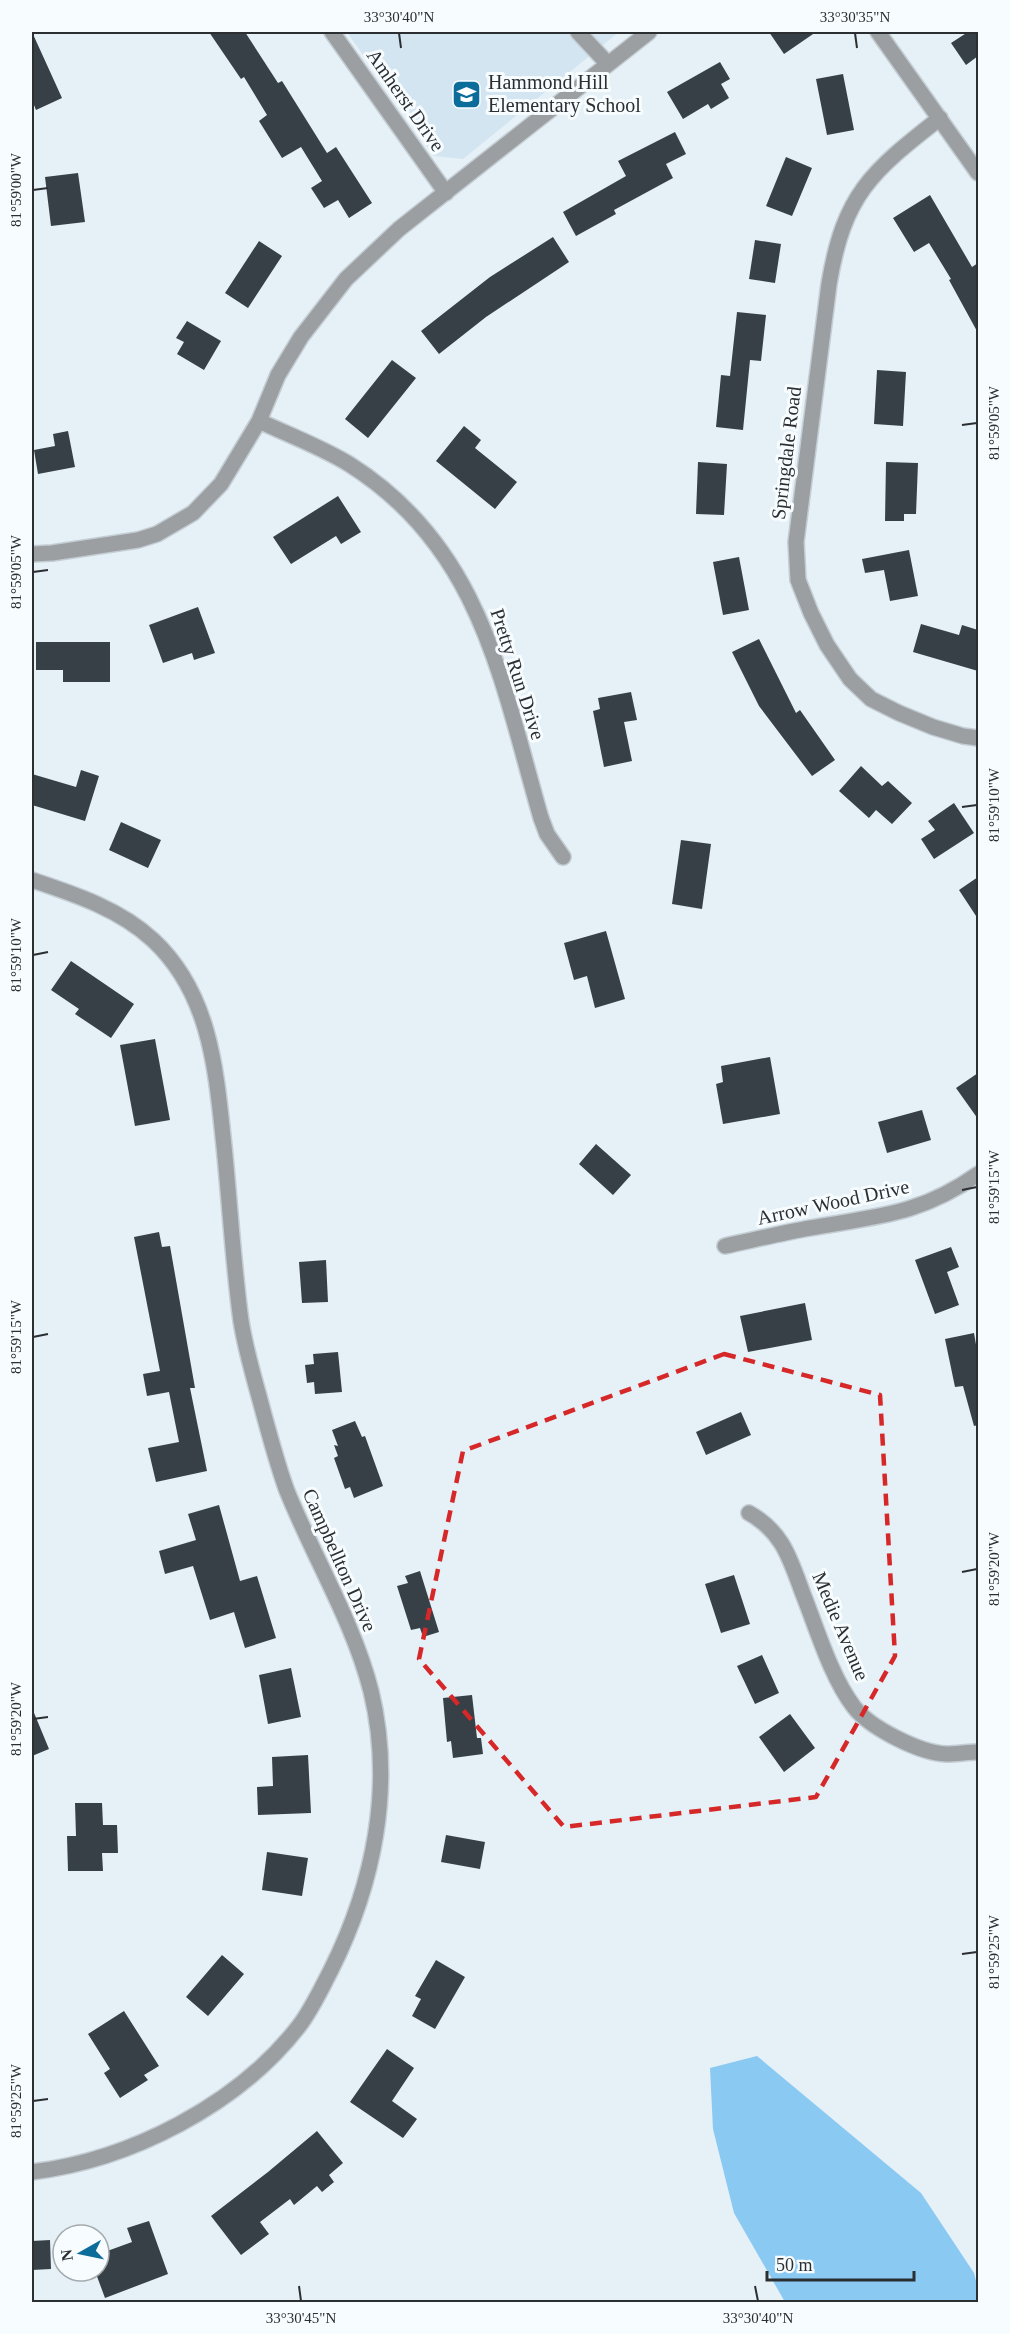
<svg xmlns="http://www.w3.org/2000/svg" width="1010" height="2334" viewBox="0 0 1010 2334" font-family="Georgia,serif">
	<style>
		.built { fill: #d4e5f2 }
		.water { fill: #89c9f2 }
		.building { fill: #374046 }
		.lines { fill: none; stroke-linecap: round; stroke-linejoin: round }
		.minor-casing { stroke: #c4cdd4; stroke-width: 18 }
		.minor { stroke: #9b9fa2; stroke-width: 15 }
		.marked { fill: none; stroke: #d62828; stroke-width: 4.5; stroke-dasharray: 12 8; stroke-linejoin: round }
		.ticks { fill: none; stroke: #2b2f32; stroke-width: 2 }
		.labels { text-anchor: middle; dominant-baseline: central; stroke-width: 6; stroke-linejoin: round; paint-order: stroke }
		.poi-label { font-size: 20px; fill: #2b2f32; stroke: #f7fcff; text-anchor: start }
		.street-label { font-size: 20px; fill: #2b2f32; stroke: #f7fcff }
		.neatline { fill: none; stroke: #2b2f32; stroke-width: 2 }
		.ticks-label { font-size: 15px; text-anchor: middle; fill: #2b2f32 }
	</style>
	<rect width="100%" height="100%" fill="#e5f0f7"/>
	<path class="built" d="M347,32H619L463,159L434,156Z"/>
	<path class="water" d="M757,2056L921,2193L974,2273L978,2289V2302H785L734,2213L713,2129L710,2068Z"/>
	<path class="building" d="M32,32L62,98L36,110L32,100Z
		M209,32H245L278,83L282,81L327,153L336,147L372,203L349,218L338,200L324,208L311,188L322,181L301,147L282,158L259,121L267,115L244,77L241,79Z
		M769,32H816L784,54Z
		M968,32H978V56L966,65L951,43Z
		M720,62L730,79L721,84L729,98L711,109L708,104L683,119L667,92Z
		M843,74L854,130L827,135L816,79Z
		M675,132L686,154L666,164L673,178L614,210L616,214L576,236L563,212L626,176L618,161Z
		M786,157L812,168L792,216L766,206Z
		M78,173L85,222L51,226L45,177Z
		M930,195L972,267L978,263V333L949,280L951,279L929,243L914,252L893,218Z
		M553,237L569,262L486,317L439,354L421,331L490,277Z
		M755,240L781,244L775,283L749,279Z
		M259,241L282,256L248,308L225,293Z
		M737,312L766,315L761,361L750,360L743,430L716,427L721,375L730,376Z
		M187,321L221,341L204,370L177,354L184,342L176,338Z
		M392,360L416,378L368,438L345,419Z
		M877,370L906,372L903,426L874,424Z
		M464,426L481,440L475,448L517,482L495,509L436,461Z
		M68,431L75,467L38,474L34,450L55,446L53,434Z
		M698,462L727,464L724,515L696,514Z
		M886,462L918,463L916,514H904V521H885Z
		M338,496L361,532L341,544L336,536L291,564L273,537Z
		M909,550L918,596L890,601L884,570L865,573L862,559Z
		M739,557L749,610L723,615L713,562Z
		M198,607L215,653L194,660L192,653L163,663L149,625Z
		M921,624L959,635L962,625L978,630V671L913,652Z
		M759,639L796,713L800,710L835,760L812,776L759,706L732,652Z
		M36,642H110V682H63V670H36Z
		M631,692L637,720L624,722L632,761L604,767L593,711L600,709L598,698Z
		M861,766L882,786L888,781L912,803L892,824L876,810L869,818L839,791Z
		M81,770L99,776L85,821L32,805V774L76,787Z
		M954,803L974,833L934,859L921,839L935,830L928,821Z
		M121,822L161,840L148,868L109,850Z
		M681,840L711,844L702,909L672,904Z
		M978,877V919L959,890Z
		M606,931L625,999L595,1008L587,976L574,980L564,943Z
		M71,961L134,1004L111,1038L75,1014L79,1009L51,990Z
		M155,1039L170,1120L135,1126L120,1045Z
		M770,1057L780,1114L723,1124L716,1084L723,1082L721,1066Z
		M978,1073V1119L956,1088Z
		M922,1110L931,1140L887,1153L878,1122Z
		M596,1144L631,1175L613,1195L579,1164Z
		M159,1232L162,1247L170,1246L195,1388H190L207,1471L156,1482L148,1448L179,1442L169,1392L147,1396L143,1374L160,1371L134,1237Z
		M951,1247L959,1267L947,1272L959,1305L935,1314L915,1260Z
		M326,1260L328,1302L302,1303L299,1262Z
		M805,1303L812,1340L748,1352L740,1316Z
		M974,1333L978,1356V1425L974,1426L963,1386L955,1387L945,1339Z
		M338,1352L342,1392L315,1394L314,1382L307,1383L305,1365L314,1364L313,1354Z
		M741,1412L751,1435L706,1455L696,1432Z
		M355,1421L362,1437L365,1436L383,1486L354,1498L350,1487L345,1489L334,1458L338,1456L334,1445L338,1446L332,1430Z
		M219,1505L240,1581L257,1576L276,1638L245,1648L234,1612L210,1620L193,1566L165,1574L159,1551L196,1540L188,1514Z
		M420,1571L439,1632L423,1637L420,1628L411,1630L397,1586L408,1583L405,1576Z
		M734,1575L750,1624L721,1633L705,1584Z
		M762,1655L779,1693L755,1704L737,1666Z
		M291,1668L301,1717L268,1724L259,1675Z
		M472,1695L477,1738H481L483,1754L453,1758L451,1741L447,1742L443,1698Z
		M32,1708L49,1749L32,1756Z
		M790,1714L815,1748L784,1772L759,1737Z
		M308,1755L311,1813L258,1815L257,1787L273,1786L272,1757Z
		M75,1803H102L103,1825H117L118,1853H102L103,1871H68L67,1836H76Z
		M446,1835L485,1842L480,1869L441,1862Z
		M267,1852L308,1858L302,1896L262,1890Z
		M222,1955L244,1974L208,2016L186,1997Z
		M436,1960L465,1977L435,2029L412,2016L421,1999L415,1996Z
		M124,2011L159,2066L144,2075L148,2080L120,2098L104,2073L110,2069L88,2034Z
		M387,2049L414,2068L392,2101L417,2119L403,2138L350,2102Z
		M317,2131L343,2163L329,2175L334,2182L322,2192L317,2186L294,2205L290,2199L260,2222L269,2234L241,2255L211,2216L268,2172Z
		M149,2221L168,2274L105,2298L95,2271H99V2254L132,2242L127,2228Z
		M50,2240L51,2269L32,2270V2241Z"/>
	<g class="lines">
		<defs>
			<path id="minor" d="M332,32L446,193
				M578,32L608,64
				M878,32L978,173
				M940,118C871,172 844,194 829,284L796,542L798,580L811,613L827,645L850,679L871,699L899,713L933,727L963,736L978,738
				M259,421C289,435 321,447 349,464C481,547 501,680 541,818L547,834L563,857
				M32,554L52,553L138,540L157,534L193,513L221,484L259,421L278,375L301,337L346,279L399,229L649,32
				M32,880C74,894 120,909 153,940C211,994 216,1071 224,1146C230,1204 233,1263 241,1321C246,1353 256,1384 264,1415C271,1440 278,1467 287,1491C314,1558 353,1621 371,1691C394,1786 374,1884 331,1970C321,1989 312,2009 299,2026C238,2105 130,2160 32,2172
				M725,1246C753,1240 782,1233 810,1228C878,1216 920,1215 978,1174
				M749,1513C783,1532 790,1559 803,1594C817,1629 831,1677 854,1707C870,1728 920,1753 946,1754C957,1754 968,1752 978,1752"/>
		</defs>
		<use href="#minor" class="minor-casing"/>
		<use href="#minor" class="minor"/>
	</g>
	<path class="marked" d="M724,1354L880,1395L895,1656L816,1797L564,1827L419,1659L463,1451Z"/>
	<path class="ticks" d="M399,33L401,48M855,33L857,48M33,190L48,188M962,425L977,423M33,572L48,570M962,807L977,805M33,955L48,952M962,1190L977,1187M33,1337L48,1334M962,1572L977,1569M33,1719L48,1717M962,1954L977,1952M33,2101L48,2099M299,2286L301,2301M755,2286L758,2301"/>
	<defs>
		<symbol id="school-square" viewBox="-11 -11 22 22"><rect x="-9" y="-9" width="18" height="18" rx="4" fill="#0c6c9a" stroke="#f7fcff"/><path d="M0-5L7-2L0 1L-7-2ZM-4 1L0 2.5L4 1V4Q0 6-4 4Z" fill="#fff"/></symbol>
	</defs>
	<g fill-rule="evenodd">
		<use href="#school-square" x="450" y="78" width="33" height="33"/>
	</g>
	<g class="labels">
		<g class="poi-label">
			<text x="488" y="82">Hammond Hill<tspan x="488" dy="23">Elementary School</tspan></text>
		</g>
		<g class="street-label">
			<text transform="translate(406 100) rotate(55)">Amherst Drive</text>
			<text transform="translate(786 453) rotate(-83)">Springdale Road</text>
			<text transform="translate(518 674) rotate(72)">Pretty Run Drive</text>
			<text transform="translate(833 1202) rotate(-12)">Arrow Wood Drive</text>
			<text transform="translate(340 1560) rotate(66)">Campbellton Drive</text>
			<text transform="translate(841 1626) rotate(67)">Medie Avenue</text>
		</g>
	</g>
	<rect width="1010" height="2334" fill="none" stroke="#f7fcff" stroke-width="66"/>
	<g transform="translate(81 2253) rotate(261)"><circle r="28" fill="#f7fcff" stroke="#a5aaad" stroke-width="1.5"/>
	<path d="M0-4.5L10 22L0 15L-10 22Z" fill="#0c6c9a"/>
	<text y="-9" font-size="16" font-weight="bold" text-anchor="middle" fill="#2b2f32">N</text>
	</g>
	<path d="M767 2271v9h147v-9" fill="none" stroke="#2b2f32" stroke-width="3"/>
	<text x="776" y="2271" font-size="18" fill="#2b2f32" stroke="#f7fcff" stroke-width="4.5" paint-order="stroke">50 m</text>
	<rect x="33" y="33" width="944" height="2268" class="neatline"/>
	<g class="ticks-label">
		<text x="399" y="22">33°30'40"N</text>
		<text x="855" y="22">33°30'35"N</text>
		<text transform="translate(16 190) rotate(-90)" y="5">81°59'00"W</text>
		<text transform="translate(994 423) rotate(-90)" y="5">81°59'05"W</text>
		<text transform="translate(16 572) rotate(-90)" y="5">81°59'05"W</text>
		<text transform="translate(994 805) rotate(-90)" y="5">81°59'10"W</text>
		<text transform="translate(16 955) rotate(-90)" y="5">81°59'10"W</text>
		<text transform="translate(994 1187) rotate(-90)" y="5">81°59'15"W</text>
		<text transform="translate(16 1337) rotate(-90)" y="5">81°59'15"W</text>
		<text transform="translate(994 1569) rotate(-90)" y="5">81°59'20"W</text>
		<text transform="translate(16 1719) rotate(-90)" y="5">81°59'20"W</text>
		<text transform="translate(994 1952) rotate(-90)" y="5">81°59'25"W</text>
		<text transform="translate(16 2101) rotate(-90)" y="5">81°59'25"W</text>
		<text x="301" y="2323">33°30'45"N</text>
		<text x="758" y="2323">33°30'40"N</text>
	</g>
</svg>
